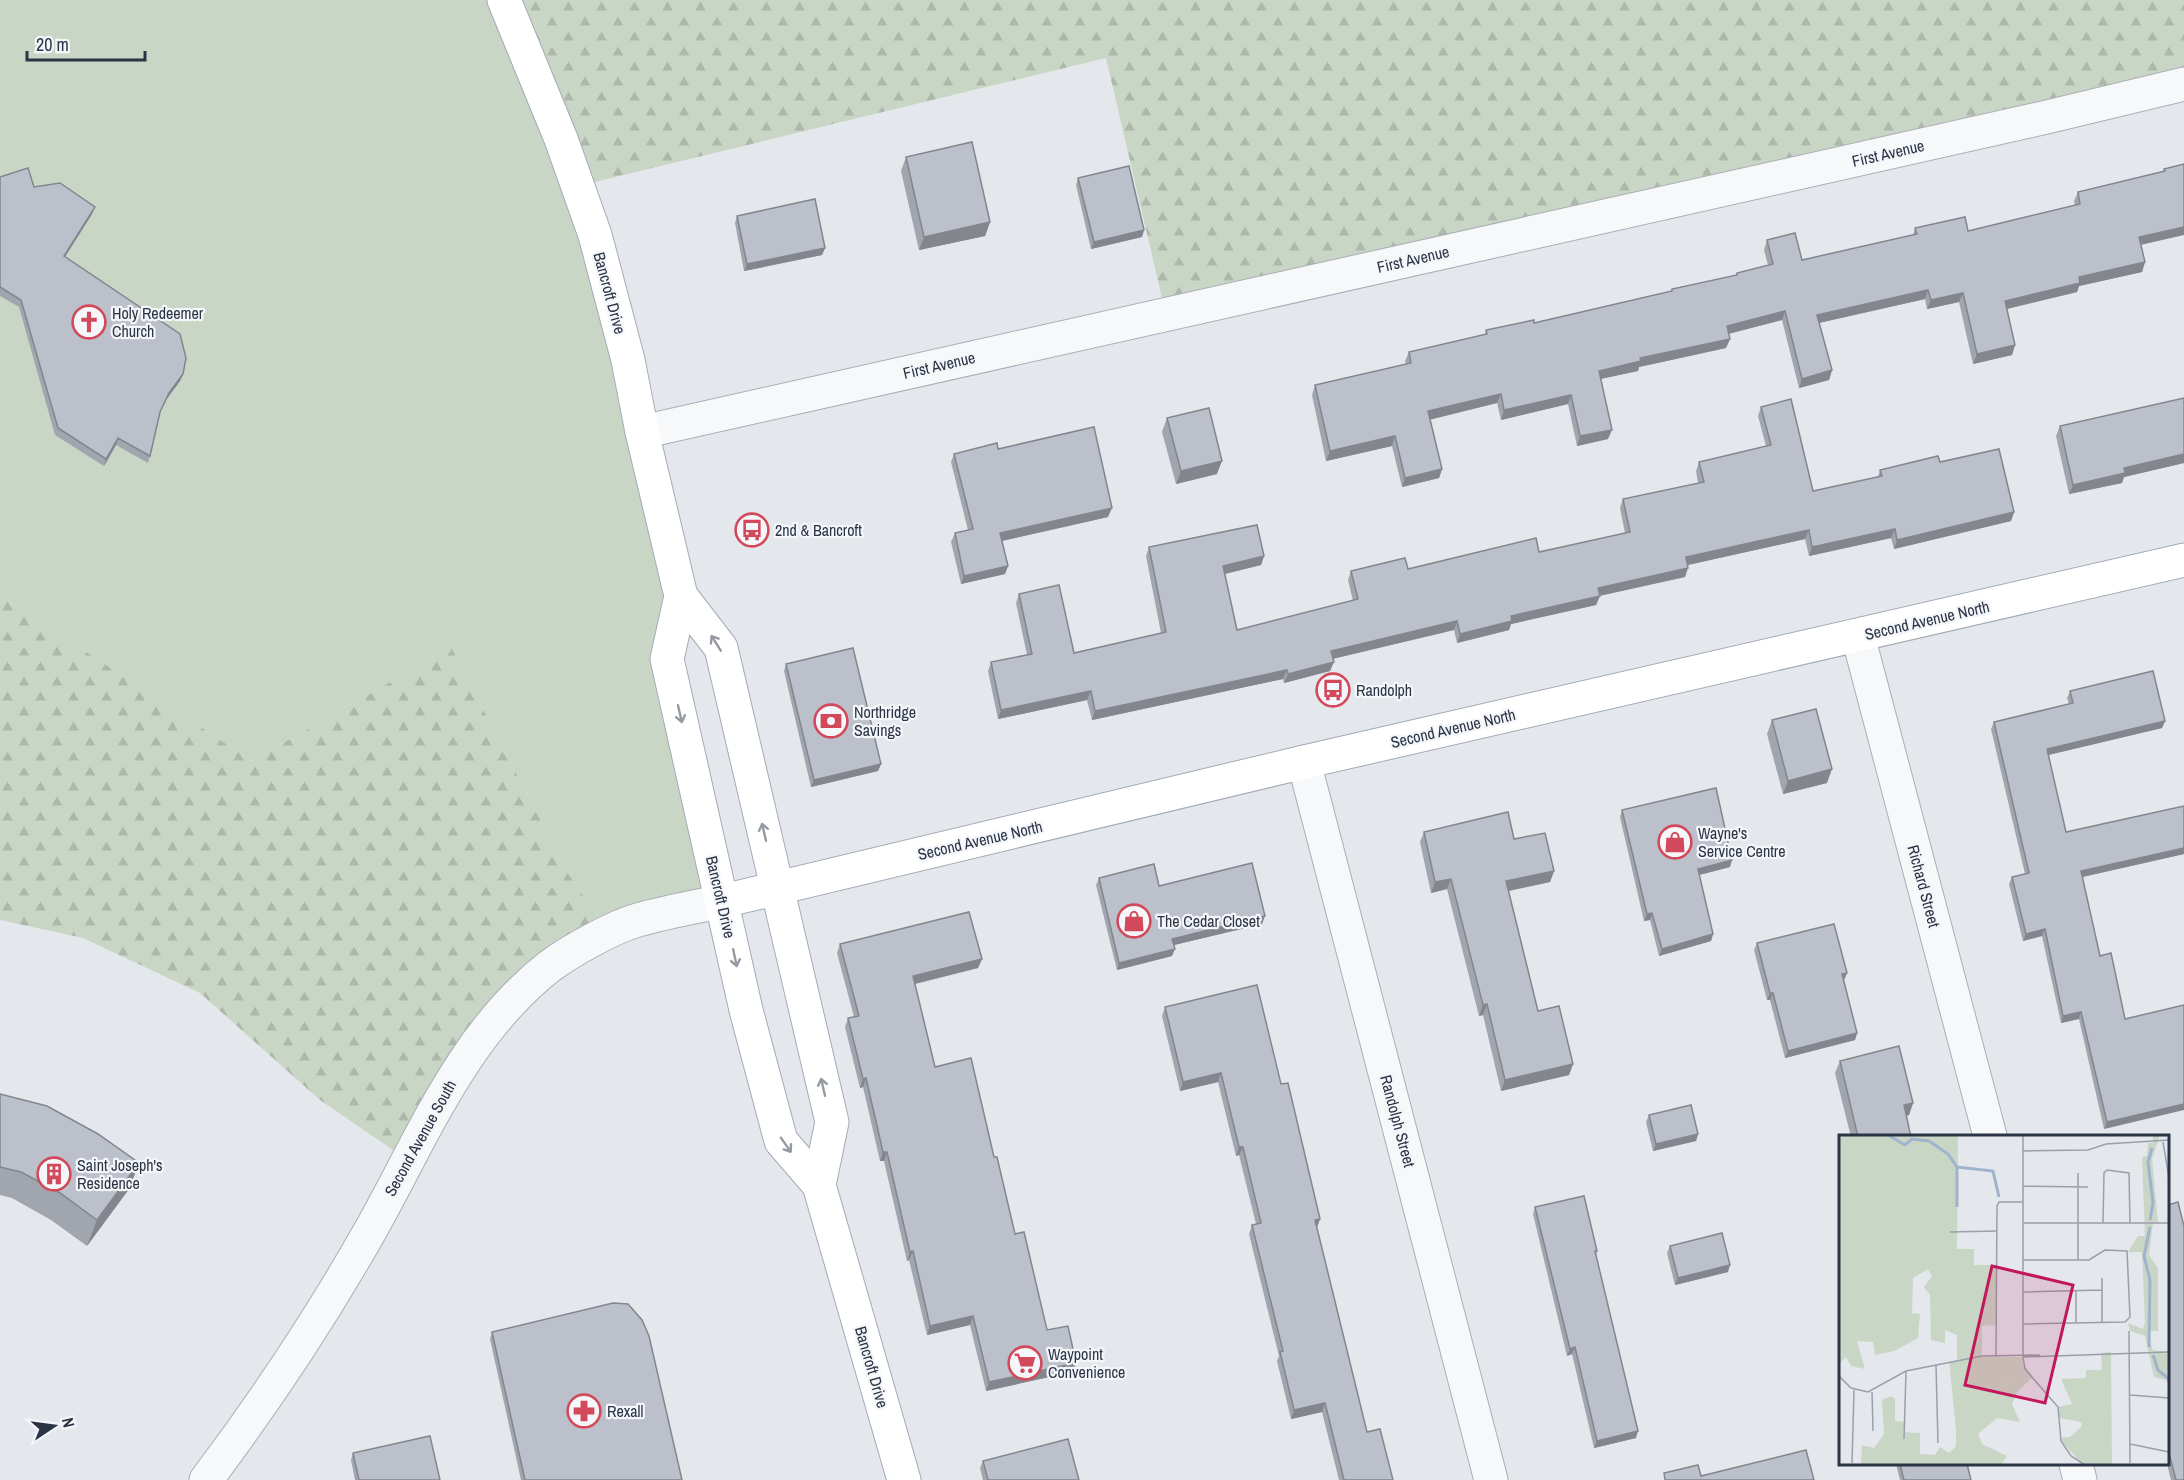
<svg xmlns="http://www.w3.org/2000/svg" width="2184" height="1480" viewBox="0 0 2184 1480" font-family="'Archivo Narrow',sans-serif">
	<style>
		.green { fill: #c9d6c5 }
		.forest { fill: url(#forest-firs) }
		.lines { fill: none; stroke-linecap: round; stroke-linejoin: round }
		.minor-casing { stroke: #a9aeb7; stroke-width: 35 }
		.major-casing { stroke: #a3abb8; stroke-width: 35 }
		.minor { stroke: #f7f8fa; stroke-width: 33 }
		.major { stroke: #fff; stroke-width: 33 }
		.wall { fill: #a1a5ae }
		.shaded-wall { fill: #83868d }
		.building { fill: #bbc0ca; stroke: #83868d; stroke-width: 1.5 }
		.oneway { stroke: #959aa2 }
		.labels { text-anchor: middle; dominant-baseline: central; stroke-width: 4.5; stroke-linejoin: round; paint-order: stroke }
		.street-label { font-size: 16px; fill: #2b3445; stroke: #f4f6f9 }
		.poi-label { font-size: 16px; fill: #2b3445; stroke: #f4f6f9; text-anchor: start }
		.inset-river { fill: none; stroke: #9fb4cc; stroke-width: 3 }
		.inset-road { fill: none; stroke: #9a9fa9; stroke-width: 1.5 }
		.view { fill: #c2185b; fill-opacity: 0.15; stroke: #c2185b; stroke-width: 3 }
		.inset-edge { fill: none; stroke: #2b3445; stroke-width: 3 }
	</style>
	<defs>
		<pattern id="forest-firs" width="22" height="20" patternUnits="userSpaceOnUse" patternTransform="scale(1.5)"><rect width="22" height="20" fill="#c9d6c5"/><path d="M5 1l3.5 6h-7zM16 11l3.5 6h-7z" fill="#adb8ab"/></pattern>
	</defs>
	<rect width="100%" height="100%" fill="#e4e7ec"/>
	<path class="green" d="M508,0L516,19L684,595L663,660L719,898L608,930L569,875L451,647L252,761L0,595V0Z"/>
	<path class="forest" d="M508,0H2184V81L1165,311L1106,58L582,185Z
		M0,595L252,761L451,647L569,875L608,930L551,962L396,1152L320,1100L200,993L83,938L0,920Z"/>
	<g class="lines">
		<defs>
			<path id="minor" d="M642,432L2047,117L2184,84
				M1858,636L1990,1136
				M1304,762L1491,1480
				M2076,1464L2080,1480
				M206,1480C264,1403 318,1322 366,1238C420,1144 461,1035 550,966C572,950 613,927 638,920C666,912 695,907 723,901"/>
			<path id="major" d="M504,0L561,139L595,235L628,360L642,432L681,596L721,648L832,1122L819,1185
				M681,596L667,659L746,1010L781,1141L819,1185L904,1480
				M723,901L1304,762L2184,560"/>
		</defs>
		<use href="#minor" class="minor-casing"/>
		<use href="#major" class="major-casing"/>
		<use href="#minor" class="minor"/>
		<use href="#major" class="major"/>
	</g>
	<path class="wall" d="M906,157L990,222L985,236L919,250L901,171Z
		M2184,164L2141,245L2145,262L2142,272L2079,286L2077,292L2007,309L2015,345L2012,355L1973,364L1959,302L1927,309L1925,299L1819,323L1832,370L1829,380L1799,388L1782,320L1729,334L1730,339L1726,348L1639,367L1638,371L1601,379L1608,439L1577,446L1568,404L1501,420L1497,403L1430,419L1442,469L1439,478L1402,487L1392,446L1326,461L1312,395L1315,385L1406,364L1405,361L1409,352L1485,334L1486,330L1534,323L1671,291L1672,289L1736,275L1737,273L1768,265L1764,250L1767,240L1802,260L1913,235L1915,228L1968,231L2075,205L2074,201L2078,192L2163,172L2164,169Z
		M0,177L34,187L92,214L65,257L183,374L180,381L166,400L159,415L150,456L148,463L116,445L104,466L55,435L19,307L0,296Z
		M1078,178L1144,230L1142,237L1091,249L1076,185Z
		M737,216L825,248L822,255L744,271L735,223Z
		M2184,398V463L2124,477L2122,483L2069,494L2056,436L2060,426Z
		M1761,407L1813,491L1878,477L1880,470L1940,462L2014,512L2011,521L1894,549L1891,538L1809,556L1805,539L1688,565L1685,577L1600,595L1596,605L1511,624L1509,630L1457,643L1454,630L1333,659L1330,671L1284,683L1283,679L1092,720L1087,700L998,719L988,671L991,662L1027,655L1016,603L1019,594L1074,653L1161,633L1146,556L1149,547L1264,556L1261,565L1225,574L1237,630L1353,601L1348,580L1351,571L1408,569L1539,552L1625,533L1620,508L1623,499L1698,483L1696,471L1699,462L1766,446L1758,416Z
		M1167,418L1217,474L1176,484L1162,432Z
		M954,454L1108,517L1002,541L1008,566L1005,574L961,584L951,542L955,533L968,530L951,462Z
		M786,664L881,764L878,771L811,787L784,671Z
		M2070,691L2165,721L2162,728L2048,755L2066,832L2184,854L2082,877L2100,956L2125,1019L2184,1005L2104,1129L2079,1019L2061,1023L2042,936L2023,941L2009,884L2012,877L2025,874L1991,729L1994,722L2069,704L2067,698Z
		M1772,720L1827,783L1783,794L1767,734Z
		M1622,810L1730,867L1699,875L1713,934L1711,941L1659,956L1650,920L1644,921L1620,817Z
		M1424,832L1514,839L1554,871L1550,882L1509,891L1538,1011L1573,1064L1569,1075L1501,1091L1483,1015L1479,1016L1447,889L1431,893L1420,842Z
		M1099,878L1159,886L1262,924L1174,945L1172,956L1117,970L1096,885Z
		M1757,943L1847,973L1844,980L1857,1033L1855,1040L1785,1058L1770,1000H1767L1754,950Z
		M840,944L982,959L978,968L915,984L935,1067L994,1157L1015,1234L1047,1330L1076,1363L1072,1372L986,1391L970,1325L927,1335L909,1260L907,1261L884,1161H880L863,1087L860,1088L845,1027L848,1018L854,1017L837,953Z
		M1165,1007L1281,1084L1320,1219L1317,1227L1367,1432L1393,1480H1339L1322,1412L1291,1419L1277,1361L1279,1356L1249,1234L1252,1225L1256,1224L1239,1155L1236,1156L1218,1082L1180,1091L1162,1016Z
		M1840,1061L1913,1103L1909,1115L1906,1116L1911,1137H1851L1835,1073Z
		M0,1094L139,1163L129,1189L87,1246L51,1220L12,1198L0,1195Z
		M1649,1115L1698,1134L1696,1141L1653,1151L1646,1122Z
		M2168,1205L2184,1480H2171L2167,1464H2168Z
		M1535,1207L1597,1251L1596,1255L1636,1438L1594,1448L1572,1354L1567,1356L1533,1214Z
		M1670,1246L1728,1272L1675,1285L1667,1253Z
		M492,1332L682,1480H521L490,1339Z
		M353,1453L440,1480H355L351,1460Z
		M983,1461L1079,1480H983L980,1468Z
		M1896,1464H1967L1971,1480H1900Z"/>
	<path class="shaded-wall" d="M95,207L92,214L61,263L64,256Z
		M990,222L985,236L919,250L924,237Z
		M2184,227V235L2136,246L2139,237Z
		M1144,230L1142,237L1091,249L1094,242Z
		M825,248L822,255L744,271L747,264Z
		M2145,262L2142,272L2079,286L2077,292L2002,310L2005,301L2079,277Z
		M1928,290L1925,299L1814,324L1817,315Z
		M1963,293L1959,302L1927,309L1931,300Z
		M1785,311L1782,320L1723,335L1727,326Z
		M1730,339L1726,348L1639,367L1638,371L1595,380L1599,371L1640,358Z
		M2015,345L2012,355L1973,364L1977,354Z
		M1832,370L1829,380L1799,388L1802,379Z
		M183,374L180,381L166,400L157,419L169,393Z
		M1501,394L1497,403L1425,421L1428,411Z
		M1571,395L1568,404L1501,420L1504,410Z
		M1612,430L1608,439L1577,446L1580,436Z
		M1395,436L1392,446L1326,461L1330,451Z
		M118,438L116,445L104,466L106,459Z
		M2184,454V463L2124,477L2122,483L2069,494L2073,485L2124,468Z
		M1222,461L1217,474L1176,484L1181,471Z
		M1442,469L1439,478L1402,487L1405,478Z
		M1112,508L1108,517L997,542L1000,533Z
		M2014,512L2011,521L1894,549L1897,540Z
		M1895,529L1891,538L1809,556L1812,547Z
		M1809,530L1805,539L1683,566L1686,557Z
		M1264,556L1261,565L1220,575L1223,566Z
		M1008,566L1005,574L961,584L964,576Z
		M1688,568L1685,577L1595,597L1598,588Z
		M1600,596L1596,605L1511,624L1509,630L1457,643L1460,634L1511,616Z
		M1457,621L1454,630L1327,660L1331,651Z
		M1334,662L1330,671L1284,683L1288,674Z
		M1287,670L1283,679L1092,720L1095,711Z
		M1091,691L1087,700L998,719L1001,710Z
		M2165,721L2162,728L2044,756L2047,749Z
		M881,764L878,771L811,787L814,780Z
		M1832,769L1827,783L1783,794L1788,781Z
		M2184,848V854L2078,878L2081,871Z
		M1732,860L1730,867L1695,876L1698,869Z
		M1554,871L1550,882L1503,892L1506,881Z
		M1451,879L1447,889L1431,893L1435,882Z
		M1652,913L1650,920L1644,921L1647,914Z
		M1265,916L1262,924L1170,946L1172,939Z
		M2045,929L2042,936L2023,941L2026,934Z
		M1713,934L1711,941L1659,956L1662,949Z
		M1175,949L1172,956L1117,970L1119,963Z
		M982,959L978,968L910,985L913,976Z
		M1847,973L1844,980L1840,981L1842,974Z
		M1770,993H1773L1770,1000H1767Z
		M1487,1004L1483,1015L1479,1016L1483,1005Z
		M2081,1012L2079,1019L2061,1023L2063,1016Z
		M1857,1033L1855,1040L1785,1058L1788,1051Z
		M1573,1064L1569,1075L1501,1091L1505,1080Z
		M1221,1073L1218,1082L1180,1091L1183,1082Z
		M866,1078L863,1087L860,1088L863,1079Z
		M1913,1103L1909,1115L1899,1117L1904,1105Z
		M2184,1104V1110L2104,1129L2107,1122Z
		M1698,1134L1696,1141L1653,1151L1656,1144Z
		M1239,1147H1243L1239,1155L1236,1156Z
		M883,1152H887L884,1161H880Z
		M139,1163L129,1189L87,1246L97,1220Z
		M1320,1219L1317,1227L1315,1220Z
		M913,1251L909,1260L907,1261L910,1252Z
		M1730,1265L1728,1272L1675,1285L1678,1278Z
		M973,1316L970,1325L927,1335L930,1326Z
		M1575,1347L1572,1354L1567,1356L1570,1349Z
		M1076,1363L1072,1372L986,1391L989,1382Z
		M1325,1403L1322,1412L1291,1419L1294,1410Z
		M1638,1431L1636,1438L1594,1448L1597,1441Z"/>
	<path class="building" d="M972,142L990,222L924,237L906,157Z
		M2184,164V227L2139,237L2145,262L2079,277L2080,283L2005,301L2015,345L1977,354L1963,293L1931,300L1928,290L1817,315L1832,370L1802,379L1785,311L1727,326L1730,339L1640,358L1641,361L1599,371L1612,430L1580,436L1571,395L1504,410L1501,394L1428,411L1442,469L1405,478L1395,436L1330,451L1315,385L1411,363L1409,352L1487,334L1486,330L1534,320V323L1672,291V289L1737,275V273L1773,264L1767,240L1795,233L1802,260L1917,234L1915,228L1965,217L1968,231L2080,204L2078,192L2165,171L2164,169Z
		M1129,166L1144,230L1094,242L1078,178Z
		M28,168L34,187L60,183L95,207L64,256L180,334L186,358L183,374L169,393L160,412L150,456L118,438L106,459L58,428L21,300L0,287V177Z
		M815,199L825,248L747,264L737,216Z
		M2184,398V454L2124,468L2125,473L2073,485L2060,426Z
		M1791,399L1813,491L1882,476L1880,470L1938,456L1940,462L1999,449L2014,512L1897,540L1895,529L1812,547L1809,530L1686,557L1688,568L1598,588L1600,596L1511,616L1512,621L1460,634L1457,621L1331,651L1334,662L1288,674L1287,670L1095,711L1091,691L1001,710L991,662L1032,654L1019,594L1059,585L1074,653L1166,632L1149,547L1257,525L1264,556L1223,566L1237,630L1358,599L1351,571L1405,558L1408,569L1536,538L1539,552L1630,532L1623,499L1704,482L1699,462L1771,445L1761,407Z
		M1209,408L1222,461L1181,471L1167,418Z
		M1094,427L1112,508L1000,533L1008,566L964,576L955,533L973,529L954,454L997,443L998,449Z
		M853,648L881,764L814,780L786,664Z
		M2153,671L2165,721L2047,749L2066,832L2184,806V848L2081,871L2100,956L2111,953L2125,1019L2184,1005V1104L2107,1122L2081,1012L2063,1016L2045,929L2026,934L2012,877L2029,873L1994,722L2073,703L2070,691Z
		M1816,709L1832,769L1788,781L1772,720Z
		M1716,788L1732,860L1698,869L1713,934L1662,949L1652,913L1647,914L1622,810Z
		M1508,812L1514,839L1545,833L1554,871L1506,881L1538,1011L1559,1006L1573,1064L1505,1080L1487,1004L1483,1005L1451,879L1435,882L1424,832Z
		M1252,863L1265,916L1172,939L1175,949L1119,963L1099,878L1154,864L1159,886Z
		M969,912L982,959L913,976L935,1067L971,1058L994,1157H997L1015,1234L1024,1232L1047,1330L1068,1326L1076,1363L989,1382L973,1316L930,1326L913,1251L910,1252L887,1152H883L866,1078L863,1079L848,1018L859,1016L840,944Z
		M1834,924L1847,973L1842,974L1857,1033L1788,1051L1773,993H1770L1757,943Z
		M1257,985L1281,1084L1288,1083L1320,1219L1315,1220L1367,1432L1380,1429L1393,1480H1344L1325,1403L1294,1410L1280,1352L1283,1351L1252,1225L1261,1223L1243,1147H1239L1221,1073L1183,1082L1165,1007Z
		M1899,1046L1913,1103L1904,1105L1911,1137H1858L1840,1061Z
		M0,1094L47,1106L98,1134L139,1163L97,1220L60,1193L21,1172L0,1167Z
		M1691,1105L1698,1134L1656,1144L1649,1115Z
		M1584,1196L1597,1251H1595L1638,1431L1597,1441L1575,1347L1570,1349L1535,1207Z
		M2178,1202L2184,1226V1480H2176L2168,1449V1205Z
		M1722,1233L1730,1265L1678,1278L1670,1246Z
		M613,1303L628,1304L642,1320L649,1336L682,1480H525L492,1332Z
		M430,1436L440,1480H359L353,1453Z
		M1068,1439L1079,1480H988L983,1461Z
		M1806,1450L1814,1480H1665L1664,1473L1698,1465L1701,1476Z
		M1900,1464H1967L1971,1480H1904Z"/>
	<defs><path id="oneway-shaft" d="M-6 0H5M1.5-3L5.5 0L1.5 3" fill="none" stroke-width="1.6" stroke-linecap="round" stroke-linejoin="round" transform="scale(1.5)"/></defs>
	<g class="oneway">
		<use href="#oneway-shaft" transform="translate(716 643) rotate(-122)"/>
		<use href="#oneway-shaft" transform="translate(680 714) rotate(77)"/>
		<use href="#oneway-shaft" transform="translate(764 832) rotate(-103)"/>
		<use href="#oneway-shaft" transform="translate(735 958) rotate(78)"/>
		<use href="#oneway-shaft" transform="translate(823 1087) rotate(-103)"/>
		<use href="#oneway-shaft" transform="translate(786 1145) rotate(55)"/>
	</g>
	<defs>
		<symbol id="church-ring" viewBox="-11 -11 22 22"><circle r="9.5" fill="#f4f6f9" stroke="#d1495b" stroke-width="1.5"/><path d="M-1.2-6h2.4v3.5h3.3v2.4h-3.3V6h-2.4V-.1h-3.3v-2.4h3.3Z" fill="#d1495b"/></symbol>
		<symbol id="bus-ring" viewBox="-11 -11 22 22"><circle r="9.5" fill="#f4f6f9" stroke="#d1495b" stroke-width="1.5"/><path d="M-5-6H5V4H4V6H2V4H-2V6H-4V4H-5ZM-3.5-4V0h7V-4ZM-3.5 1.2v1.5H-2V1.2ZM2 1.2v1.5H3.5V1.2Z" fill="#d1495b"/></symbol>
		<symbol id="bank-ring" viewBox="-11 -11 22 22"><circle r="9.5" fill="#f4f6f9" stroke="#d1495b" stroke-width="1.5"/><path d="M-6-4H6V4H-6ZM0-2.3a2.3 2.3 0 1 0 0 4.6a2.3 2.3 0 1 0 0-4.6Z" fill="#d1495b"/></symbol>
		<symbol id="shop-ring" viewBox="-11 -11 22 22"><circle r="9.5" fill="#f4f6f9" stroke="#d1495b" stroke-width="1.5"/><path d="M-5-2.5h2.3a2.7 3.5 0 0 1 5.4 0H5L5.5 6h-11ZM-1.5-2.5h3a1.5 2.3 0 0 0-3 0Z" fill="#d1495b"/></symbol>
		<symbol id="building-ring" viewBox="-11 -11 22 22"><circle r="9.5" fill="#f4f6f9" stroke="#d1495b" stroke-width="1.5"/><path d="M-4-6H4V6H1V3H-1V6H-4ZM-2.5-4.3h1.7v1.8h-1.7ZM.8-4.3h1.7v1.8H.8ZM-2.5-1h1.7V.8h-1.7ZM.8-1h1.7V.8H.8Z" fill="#d1495b"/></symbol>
		<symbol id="supermarket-ring" viewBox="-11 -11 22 22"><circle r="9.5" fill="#f4f6f9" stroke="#d1495b" stroke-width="1.5"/><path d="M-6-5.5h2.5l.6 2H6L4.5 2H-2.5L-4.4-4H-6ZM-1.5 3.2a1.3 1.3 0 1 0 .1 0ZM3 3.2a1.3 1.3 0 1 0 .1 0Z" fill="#d1495b"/></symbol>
		<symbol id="pharmacy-ring" viewBox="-11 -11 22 22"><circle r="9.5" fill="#f4f6f9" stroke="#d1495b" stroke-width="1.5"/><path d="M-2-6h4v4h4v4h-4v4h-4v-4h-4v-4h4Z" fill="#d1495b"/></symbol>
	</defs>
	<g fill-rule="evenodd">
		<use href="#church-ring" x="70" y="303" width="38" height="38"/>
		<use href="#bus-ring" x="733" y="511" width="38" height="38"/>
		<use href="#bus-ring" x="1314" y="671" width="38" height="38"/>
		<use href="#bank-ring" x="812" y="702" width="38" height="38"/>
		<use href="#shop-ring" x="1656" y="823" width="38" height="38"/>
		<use href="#shop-ring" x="1115" y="902" width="38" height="38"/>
		<use href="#building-ring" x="35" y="1155" width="38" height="38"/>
		<use href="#supermarket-ring" x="1006" y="1344" width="38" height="38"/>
		<use href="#pharmacy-ring" x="565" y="1392" width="38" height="38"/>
	</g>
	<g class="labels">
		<g class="street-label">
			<text transform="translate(1888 153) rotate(-13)">First Avenue</text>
			<text transform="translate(1413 259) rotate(-13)">First Avenue</text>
			<text transform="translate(610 293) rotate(75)">Bancroft Drive</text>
			<text transform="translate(939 365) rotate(-13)">First Avenue</text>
			<text transform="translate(1927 620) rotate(-13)">Second Avenue North</text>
			<text transform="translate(1453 728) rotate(-13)">Second Avenue North</text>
			<text transform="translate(980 840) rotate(-13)">Second Avenue North</text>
			<text transform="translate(1924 886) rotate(75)">Richard Street</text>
			<text transform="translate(721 897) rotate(77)">Bancroft Drive</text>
			<text transform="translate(1398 1121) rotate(75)">Randolph Street</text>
			<text transform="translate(420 1138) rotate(-61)">Second Avenue South</text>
			<text transform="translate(872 1367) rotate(74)">Bancroft Drive</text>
		</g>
		<g class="poi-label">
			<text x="112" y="313">Holy Redeemer<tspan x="112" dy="18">Church</tspan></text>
			<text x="775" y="530">2nd &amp; Bancroft</text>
			<text x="1356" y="690">Randolph</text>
			<text x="854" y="712">Northridge<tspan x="854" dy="18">Savings</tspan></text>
			<text x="1698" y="833">Wayne's<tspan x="1698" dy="18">Service Centre</tspan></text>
			<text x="1157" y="921">The Cedar Closet</text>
			<text x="77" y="1165">Saint Joseph's<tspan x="77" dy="18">Residence</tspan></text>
			<text x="1048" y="1354">Waypoint<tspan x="1048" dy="18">Convenience</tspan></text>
			<text x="607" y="1411">Rexall</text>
		</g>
	</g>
	<g transform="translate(1839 1135)">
		<rect width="330" height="330" fill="#e4e7ec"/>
		<path d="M313,215L330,217V239L319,232ZM140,221L184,222V228L170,246L147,268L111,234L110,227Z" fill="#c9d6c5"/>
		<path d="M0,0H119L118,114H135V130H158L157,190L143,191V221L118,225V200L106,195V208L92,205L91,160L85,152L93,141L89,134L74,143L73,178L81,179L79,203L55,216L36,220L34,207L18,206L26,234L12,231L7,222L0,229ZM314,0H321L313,24L319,88H314L310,120L319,133V196H311V206L319,232L330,239V250L327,245L315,242L306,201L291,196L289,188L304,194L306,187L303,117H289L299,101H306L303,22L308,21L309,8H314ZM272,217L273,330H240L243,329L220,303L231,302L243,291L242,287L220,283L219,272L233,269L222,244L247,243V235H263L262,218ZM184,228L194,242L178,257L173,269L181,287L158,283L139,299L143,309L168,321L162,330H22L23,310L35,313L45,299L43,265L53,261L56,264V286L66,287L65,297L81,298V319L96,320L101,312L110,318L117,311V296L111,234L147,268L170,246L167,233Z" fill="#c9d6c5"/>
		<path class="inset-river" d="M49,0L66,10L73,4L90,6L109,19L118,32V72M118,32L154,36L160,62M311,85L314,68L309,27L313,13M310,212L311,145L305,121L311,92M314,220L319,235L330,244"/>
		<path class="inset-road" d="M324,7L330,43M184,16L249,15L267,9L330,5M184,51L249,52M185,88H330M264,88L265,38L268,35L290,38L291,88M111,97L157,96M239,125V38M184,157L263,155M237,187V156M263,187V143M184,189L286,187L291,182L288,116L266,115L250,125H184M290,196L291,328M157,220L158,71L160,67H184M184,222L186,234L219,272L222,306L232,321L246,330M184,222V0M184,222L330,217M97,230L99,308M0,241L12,253L29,257L67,236L143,221L201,220M33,257L34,296M291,260L330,263M65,304L67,237M291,309L330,317M13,328L15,255"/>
		<path class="view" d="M153,131L234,150L206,268L126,250Z"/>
		<rect width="330" height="330" class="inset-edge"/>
	</g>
	<g transform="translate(54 1426) rotate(77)" stroke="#f4f6f9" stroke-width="4.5" paint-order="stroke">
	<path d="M0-4.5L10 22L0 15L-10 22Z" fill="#2b3445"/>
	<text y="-9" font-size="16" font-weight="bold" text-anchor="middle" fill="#2b3445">N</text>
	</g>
	<path d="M27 51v9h118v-9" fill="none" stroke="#2b3445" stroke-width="3"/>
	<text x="36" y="51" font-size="18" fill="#2b3445" stroke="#f4f6f9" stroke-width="4.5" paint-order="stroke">20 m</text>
</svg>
